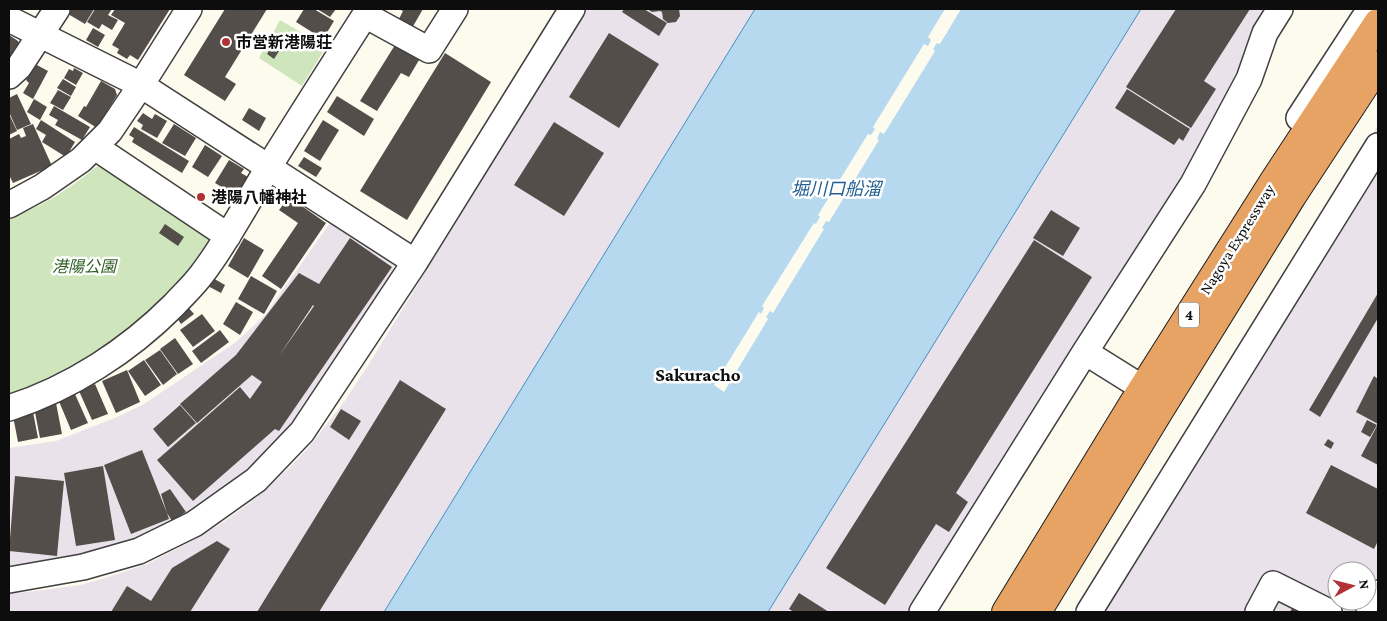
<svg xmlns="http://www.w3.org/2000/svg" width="1387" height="621" viewBox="0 0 1387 621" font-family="'Crimson Pro','Noto Sans JP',serif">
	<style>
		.industrial { fill: #eae2eb; fill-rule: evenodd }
		.green { fill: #cfe5bb }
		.water { fill: #b7d9f0; stroke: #458cc0 }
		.pier { fill: #fdfbee }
		.building { fill: #544e4a; fill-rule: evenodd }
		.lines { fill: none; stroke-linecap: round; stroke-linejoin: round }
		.minor-casing { stroke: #404040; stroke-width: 28 }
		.highway-casing { stroke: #1e1e1e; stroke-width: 30 }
		.minor { stroke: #fff; stroke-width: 25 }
		.highway { stroke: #e7a363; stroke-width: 28 }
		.poi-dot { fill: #b03234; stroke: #fff; stroke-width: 2 }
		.labels { text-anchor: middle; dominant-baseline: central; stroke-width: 5; stroke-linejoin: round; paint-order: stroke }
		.shield { fill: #fff; stroke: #565656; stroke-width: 1 }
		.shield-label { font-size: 15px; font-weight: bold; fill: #0d0d0d }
		.poi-label { font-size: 16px; font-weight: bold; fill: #0d0d0d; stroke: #fff; text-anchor: start }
		.street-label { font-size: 16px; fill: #0d0d0d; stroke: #fff }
		.park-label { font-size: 16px; font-style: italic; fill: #2e5e23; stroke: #fff }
		.water-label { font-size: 18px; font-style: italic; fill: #225e93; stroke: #fff }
		.quarter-label { font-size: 19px; font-weight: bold; fill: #0d0d0d; stroke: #fff }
	</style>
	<rect width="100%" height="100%" fill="#fdfbee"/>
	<path class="industrial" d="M587,9H755L384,612H9V593L29,592L80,585L105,578L147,564L192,541L222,523L255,499L290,467L309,447L344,402L367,367Z
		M1141,9H1264L1252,29L1237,72L1184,176L1121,271L907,612H768Z
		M1378,125V612H1075ZM1337,571H1367V601H1337Z
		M330,223L392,262L394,271L330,372L287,431L248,470L210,499L173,522L132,541L81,556L39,564L9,566V448L56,441L117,417L144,404L236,342L265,315Z"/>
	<path class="green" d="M280,20L326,47L302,86L259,58Z
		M100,164L211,237C198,255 186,273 171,289C127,335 69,373 9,394V217C43,208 73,186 100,164Z"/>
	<path class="water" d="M755,9H1141L768,612H384Z"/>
	<path class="pier" d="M945,9H961L940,44L937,43L933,49L935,51L884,134L880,132L877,139L879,140L829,222L826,221L822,228L824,229L773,313L770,311L766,317L768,319L724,392L714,385L759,312L761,314L764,308L762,306L814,223L816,224L820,217L818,215L868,134L871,135L875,129L873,127L924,44L928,46L931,40L928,37Z"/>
	<path class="building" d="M71,9H94L85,24L68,14Z
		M95,9H112L108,15L118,20L112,30L102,24L99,29L87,22Z
		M115,9H170L138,60L130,55L127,59L117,53L119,49L112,45L125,23L111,15Z
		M225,9H267L225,77L236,84L225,101L184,75Z
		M304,9H314L334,21L323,39L296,22Z
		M317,9H336L330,17Z
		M399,9H423L412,28L399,19L403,11Z
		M624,9H644L667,23L659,36L622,12Z
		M647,9H679L680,16L676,22L668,23L663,19L662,12L660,11L652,12Z
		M1176,9H1250L1204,81L1216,89L1191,128L1126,87Z
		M93,28L105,35L98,47L86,40Z
		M609,33L659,64L619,128L569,97Z
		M9,35L18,41L20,47L13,58L9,55Z
		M275,41L283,45L274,59L267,54Z
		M395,45L419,60L409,77L401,73L377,111L360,101Z
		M445,53L491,82L407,220L360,191Z
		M35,64L48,71L33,99L23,93L29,83L26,80Z
		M74,68L83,73L76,85L64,78L69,69L73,71Z
		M63,79L76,87L71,96L57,88Z
		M101,81L115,89L117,95L97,128L78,116L84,106L86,107Z
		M1127,89L1190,129L1183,141L1179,138L1174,145L1115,108Z
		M58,90L71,97L63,110L50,103Z
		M17,94L31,124L17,130L9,112V98Z
		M337,96L374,119L364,136L327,112Z
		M34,99L47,107L40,120L27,112Z
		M54,106L90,127L82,140L55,125L58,120L49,115Z
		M249,108L266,118L259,131L242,120Z
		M143,113L152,119L155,114L167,121L157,138L141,129L143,125L137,121Z
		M9,114L17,131L9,135Z
		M41,120L75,142L66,157L42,142L46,135L36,129Z
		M323,120L339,130L320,161L304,151Z
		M554,122L604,153L564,216L514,185Z
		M33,124L52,166L13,183L9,175V139L19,134L21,138L26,136L23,128Z
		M174,124L196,138L185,156L162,143Z
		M134,127L189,161L182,173L132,142L134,138L129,135Z
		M205,145L222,156L208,177L192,167Z
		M304,157L322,168L316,177L298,166Z
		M229,160L244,169L241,173L248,177L237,196L215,183Z
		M200,192L205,195L202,201L196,197Z
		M289,197L326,223L281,289L262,276L298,223L279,210Z
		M1051,210L1080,228L1063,256L1033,238Z
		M165,224L184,237L178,246L159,233Z
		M244,238L264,250L248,278L228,266Z
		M350,238L392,267L279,431L275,429L193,501L157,460L240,387L250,399L262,382L252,375L197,423L180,404L236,355L299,273L319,284ZM313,305L314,306L279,356Z
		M1034,240L1092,277L956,493L968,502L949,532L936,524L885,605L826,568Z
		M251,276L277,291L264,314L238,299Z
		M211,277L225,285L221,293L206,285Z
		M1378,293V318L1320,417L1309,410Z
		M236,302L253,312L240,335L223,324Z
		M187,306L194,314L181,324L175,315Z
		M202,314L215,331L193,347L180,330Z
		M220,330L229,342L201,363L192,351Z
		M175,338L193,364L178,374L160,349Z
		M160,350L177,374L163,385L145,360Z
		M144,360L161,385L145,396L128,371Z
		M127,370L140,402L116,413L102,381Z
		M1374,376L1378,379V465L1361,456L1378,424L1356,412Z
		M400,380L446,409L319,612H257Z
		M95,384L108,414L92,420L79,391Z
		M74,392L88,423L71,430L58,399Z
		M56,403L62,434L40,438L34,407Z
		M180,405L196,423L168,447L153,429Z
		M341,409L361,421L349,440L330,427Z
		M33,412L38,438L18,442L13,416Z
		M1367,420L1377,425L1370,437L1361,432Z
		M1328,439L1334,443L1331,449L1324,445Z
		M142,450L167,513L161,494L170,489L186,512L172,521L167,513L169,519L131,534L104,465Z
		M1331,465L1378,489V541L1374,549L1306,513Z
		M103,466L115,540L76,546L64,473Z
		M15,476L64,481L57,556L9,551Z
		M217,541L230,549L190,612H111L127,586L151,601L172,568Z
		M799,593L829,612H794L789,609Z
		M1294,605L1308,612H1290Z"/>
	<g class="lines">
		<defs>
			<path id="minor" d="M365,15L429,50L455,9
				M9,19L141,85L415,262
				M9,76L19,67L57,9
				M1299,118L1370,9
				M95,147L228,236
				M9,205L42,187L81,160L110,131L141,85L189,9
				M1085,352L1133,382
				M9,408C71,388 128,351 174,305C183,295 194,285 202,274C228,240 247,202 270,165C301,115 333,65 365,15L367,9
				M9,580L83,567L139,551L194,524L256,480L302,432L415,262L572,9
				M922,612L1085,352L1193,184L1249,79L1265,33L1280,9
				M1089,612L1378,146
				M1258,612L1273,584L1329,612
				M1369,612L1378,593"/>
			<path id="highway" d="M1006,612L1133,404L1274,181L1378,23
				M1037,612L1156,416L1292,196L1378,65"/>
		</defs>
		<use href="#minor" class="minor-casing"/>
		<use href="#highway" class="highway-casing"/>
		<use href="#minor" class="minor"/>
		<use href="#highway" class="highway"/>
	</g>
	<g class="poi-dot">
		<circle cx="226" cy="42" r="5"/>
		<circle cx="201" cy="197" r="5"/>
	</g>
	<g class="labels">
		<rect class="shield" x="1179" y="302.5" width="20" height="25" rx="4"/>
		<g class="shield-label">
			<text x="1189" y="315">4</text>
		</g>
		<g class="poi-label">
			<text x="236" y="42">市営新港陽荘</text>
			<text x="211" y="197">港陽八幡神社</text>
		</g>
		<g class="street-label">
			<text transform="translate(1237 239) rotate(-58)">Nagoya Expressway</text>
		</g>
		<g class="park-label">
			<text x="84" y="266">港陽公園</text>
		</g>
		<g class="water-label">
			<text x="836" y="189">堀川口船溜</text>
		</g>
		<g class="quarter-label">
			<text x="698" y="374">Sakuracho</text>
		</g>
	</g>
	<rect width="1387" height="621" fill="none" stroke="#0d0d0d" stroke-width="20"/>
	<g transform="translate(1352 586) rotate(83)"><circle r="24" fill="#ffffff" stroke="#9e9e9e"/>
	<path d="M0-4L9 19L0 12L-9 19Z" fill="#b03234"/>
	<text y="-8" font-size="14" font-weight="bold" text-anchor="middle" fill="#0d0d0d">N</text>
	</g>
</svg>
